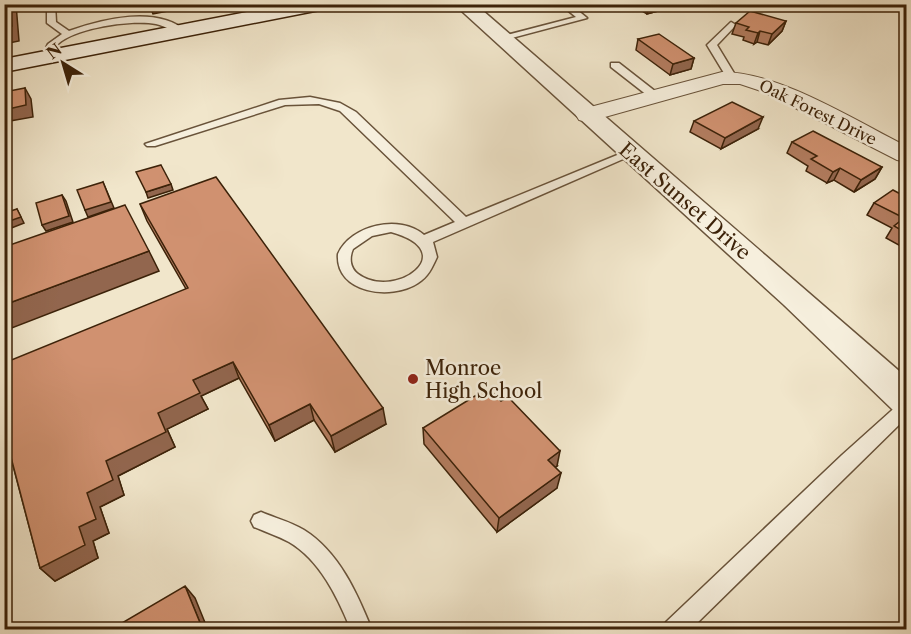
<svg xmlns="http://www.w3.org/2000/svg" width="911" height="634" viewBox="0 0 911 634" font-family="'Libre Caslon Text',serif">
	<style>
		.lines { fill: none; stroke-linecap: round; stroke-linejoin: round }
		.service-casing { stroke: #69533a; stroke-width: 3 }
		.minor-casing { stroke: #69533a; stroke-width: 2 }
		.tertiary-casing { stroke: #69533a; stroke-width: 3 }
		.secondary-casing { stroke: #3c2209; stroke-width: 3 }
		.service { fill: #f6efdd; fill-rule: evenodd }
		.minor { fill: #f6efdd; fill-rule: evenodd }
		.tertiary { fill: #f6efdd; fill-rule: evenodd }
		.secondary { fill: #f6efdd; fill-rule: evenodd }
		.wall { fill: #b37d60; stroke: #3c2209; stroke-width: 1.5 }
		.shaded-wall { fill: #92664e; stroke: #3c2209; stroke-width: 1.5 }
		.building { fill: #d09170; stroke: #3c2209; stroke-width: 1.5 }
		.poi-dot { fill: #8f2418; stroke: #f6efdd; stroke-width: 2 }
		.labels { text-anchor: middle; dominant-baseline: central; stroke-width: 5; stroke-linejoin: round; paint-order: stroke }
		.far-street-label { font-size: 16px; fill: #3c2209; stroke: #f6efdd }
		.street-label { font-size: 20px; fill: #3c2209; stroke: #f6efdd }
		.poi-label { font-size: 20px; fill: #3c2209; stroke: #f6efdd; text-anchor: start }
	</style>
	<rect width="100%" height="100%" fill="#f1e6cb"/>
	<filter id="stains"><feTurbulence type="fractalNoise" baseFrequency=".00333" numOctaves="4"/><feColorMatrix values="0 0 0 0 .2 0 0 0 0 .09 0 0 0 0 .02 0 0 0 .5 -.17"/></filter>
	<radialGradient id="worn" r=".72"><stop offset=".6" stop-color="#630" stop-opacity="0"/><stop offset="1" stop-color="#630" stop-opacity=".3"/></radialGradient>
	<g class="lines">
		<defs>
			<path id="service" d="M47,4H55L56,22L69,31C102,19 158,5 187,32L182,35C173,32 166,26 156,24C133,19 70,28 55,47C52,51 52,56 49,60L46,61L41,58L48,44L62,34L47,23Z
				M560,4H570L587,18L500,41L495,38L576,17Z
				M731,22L736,25L717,45L737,78L732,81L727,78L707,45Z
				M611,63H619L660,95V99H652L611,67Z
				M310,97L340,103L356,112L466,217L627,151L631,149L637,153L433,242L437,257C432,268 428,277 418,283C391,301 335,293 338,254C351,225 400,214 424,235L455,222L340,111L319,104L285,105L155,146H147L145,144L279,100ZM391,232C464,252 394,301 358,274C350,268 349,258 353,249L372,236Z
				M906,401V418L690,630H664L666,622L842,455L900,403Z
				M261,512C275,518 291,522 304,530C339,552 357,593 372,630H351C338,598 320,560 289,542C278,536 266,532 254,527L251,521L254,515Z"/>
			<path id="minor" d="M722,72C779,72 854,120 906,146V162L897,160L764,92L740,84H723L587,122L579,120L576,115L579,110Z"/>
			<path id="tertiary" d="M454,4H475L906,377V414L893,410L784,305Z"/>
			<path id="secondary" d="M288,4H329L327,8L320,10L4,72V59Z"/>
		</defs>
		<use href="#service" class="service-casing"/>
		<use href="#minor" class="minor-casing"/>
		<use href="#tertiary" class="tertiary-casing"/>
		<use href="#secondary" class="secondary-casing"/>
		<use href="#service" class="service"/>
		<use href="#minor" class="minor"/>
		<use href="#tertiary" class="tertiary"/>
		<use href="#secondary" class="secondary"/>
	</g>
	<path class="wall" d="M630,4H677V6L647,14Z
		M773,4H819L816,9L776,6Z
		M786,21L782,31L768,45L757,42L754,44L743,40L744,37L732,34L736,23Z
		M638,39L694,58L691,69L670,75L636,50Z
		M694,121L758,129L721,149L690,132Z
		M792,142L882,167L875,179L854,192L834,180L827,183L806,171L808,166L787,153Z
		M906,197V249L886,238L892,228L867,215L874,203Z
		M140,204L386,424L335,452L314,420L275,441L239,378L201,396L208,409L167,429L175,447L118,476L124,495L100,507L109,533L93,541L98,558L55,581L40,568L12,462L186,289L147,221Z
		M423,428L557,466L555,467L557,488L497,532L424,444Z"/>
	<path class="shaded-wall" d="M10,4H16L19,41L4,44V27Z
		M149,4H178L179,9L153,14Z
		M649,4H677V6L647,14Z
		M786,21L782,31L768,45L772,34Z
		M760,31L757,42L754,44L758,33Z
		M694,58L691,69L670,75L673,64Z
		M25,88L31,99L33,117L4,122V110Z
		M763,117L758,129L721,149L725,138Z
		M882,167L875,179L854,192L861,180Z
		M840,168L834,180L827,183L833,172Z
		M103,182L114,208L88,217L85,210Z
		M171,184L173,190L148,198L146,192Z
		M62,195L66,201L73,222L46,231L42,225Z
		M17,209L24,223L4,231V223Z
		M149,251L159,271L4,331V305Z
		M233,362L239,378L201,396L208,409L167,429L175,447L118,476L124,495L100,507L109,533L93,541L98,558L55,581L40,568L79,527L87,493L106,461L193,380Z
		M310,404L314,420L275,441L269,425Z
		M383,408L386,424L335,452L331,436Z
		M7,442L21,458L4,466V443Z
		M560,451L557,466L545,475L548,460Z
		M561,473L557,488L497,532L499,518Z
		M185,586L195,598L208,630H203Z"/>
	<path class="building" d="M4,4H10L12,26L4,27Z
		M750,11L786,21L772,34L760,31L758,33L746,30L749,27L736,23Z
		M659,34L694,58L673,64L638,39Z
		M25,88L26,105L4,110V92Z
		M732,102L763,117L725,138L694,121Z
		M813,131L882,167L861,180L840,168L833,172L811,159L817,156L792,142Z
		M161,165L171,184L146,192L136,172Z
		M216,177L383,408L331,436L310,404L269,425L233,362L193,380L200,393L158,413L166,432L106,461L113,480L87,493L96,519L79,527L85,545L40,568L7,442L4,443V363L188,288L140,204Z
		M103,182L111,202L85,210L77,190Z
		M893,190L906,197V233L894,226L904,218L874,203Z
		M62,195L69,216L42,225L36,203Z
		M125,205L149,251L4,305V247Z
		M17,209L21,217L4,223V213Z
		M488,388L501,401L508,397L560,451L548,460L561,473L499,518L423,428Z
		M185,586L203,630H110Z"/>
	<circle class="poi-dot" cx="413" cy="379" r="6"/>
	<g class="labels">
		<g class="far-street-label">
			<text transform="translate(818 112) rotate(26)">Oak Forest Drive</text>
		</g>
		<g class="street-label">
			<text transform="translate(685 201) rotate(41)">East Sunset Drive</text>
		</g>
		<g class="poi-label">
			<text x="425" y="368">Monroe<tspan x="425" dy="23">High School</tspan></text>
		</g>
	</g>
	<rect width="911" height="634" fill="none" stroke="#f1e6cb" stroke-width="24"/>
	<rect x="6" y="6" width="899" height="622" fill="none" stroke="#3c2209" stroke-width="3"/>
	<rect x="12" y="12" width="887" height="610" fill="none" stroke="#3c2209" stroke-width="1.5"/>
	<g transform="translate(63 63) rotate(323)" stroke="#f6efdd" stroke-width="4.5" paint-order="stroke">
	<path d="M0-4.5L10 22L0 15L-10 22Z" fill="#3c2209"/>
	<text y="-9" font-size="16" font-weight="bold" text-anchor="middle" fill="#3c2209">N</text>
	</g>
	<rect width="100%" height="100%" filter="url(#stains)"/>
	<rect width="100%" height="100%" fill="url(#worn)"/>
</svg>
